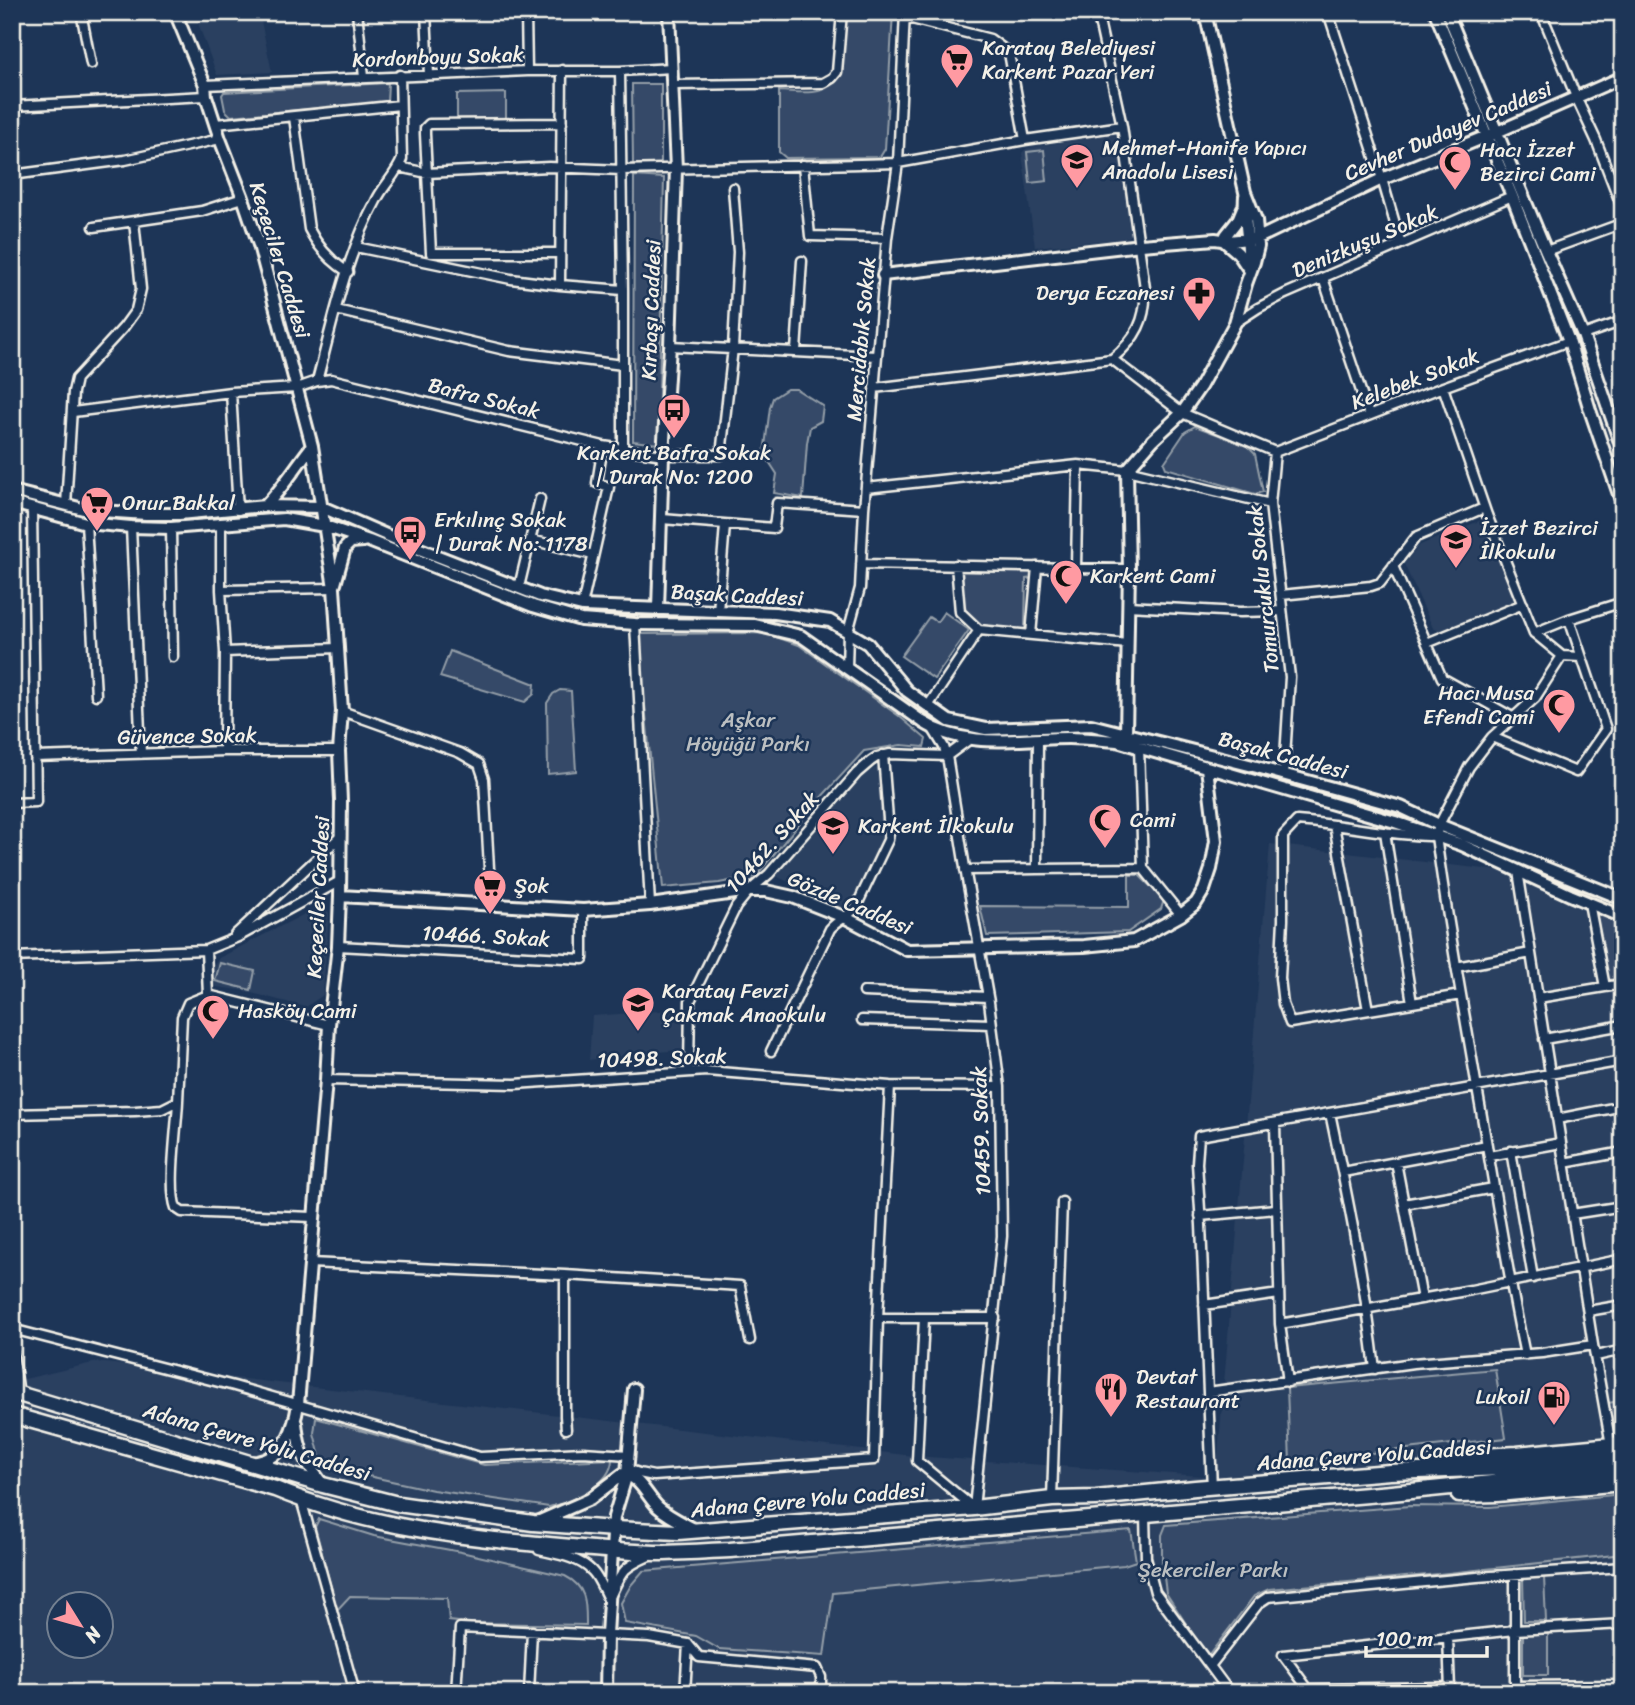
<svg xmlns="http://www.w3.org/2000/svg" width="1635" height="1705" viewBox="0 0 1635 1705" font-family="Sriracha,sans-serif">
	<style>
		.built { fill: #2a4060; fill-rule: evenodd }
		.green { fill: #354a67; stroke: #949ea8; stroke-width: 2 }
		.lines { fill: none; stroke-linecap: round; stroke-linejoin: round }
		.street-casing { stroke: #f4f1e8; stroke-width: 13 }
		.secondary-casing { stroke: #f4f1e8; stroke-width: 16 }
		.highway-casing { stroke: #f4f1e8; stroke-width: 19 }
		.street { stroke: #1d3557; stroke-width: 8 }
		.secondary { stroke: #1d3557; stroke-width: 10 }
		.highway { stroke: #1d3557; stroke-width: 14 }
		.labels { text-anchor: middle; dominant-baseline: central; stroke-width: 5; stroke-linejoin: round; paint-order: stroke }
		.poi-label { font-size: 21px; fill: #f4f1e8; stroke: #1d3557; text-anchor: start }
		.street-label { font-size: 21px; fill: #f4f1e8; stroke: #1d3557 }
		.park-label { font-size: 21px; fill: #bbbfc1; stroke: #1d3557 }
	</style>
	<rect width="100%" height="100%" fill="#1d3557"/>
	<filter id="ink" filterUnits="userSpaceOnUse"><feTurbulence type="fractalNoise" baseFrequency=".0143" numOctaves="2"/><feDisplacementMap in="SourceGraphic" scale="14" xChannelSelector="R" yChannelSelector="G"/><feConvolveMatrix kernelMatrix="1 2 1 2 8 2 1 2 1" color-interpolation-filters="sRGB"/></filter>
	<g filter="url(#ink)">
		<path class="built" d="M194,12H259L272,72L217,75Z
			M1114,133L1117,138L1132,226L1131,234L1129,237L1121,239L1035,247L1022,153L1027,148Z
			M1484,519L1488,521L1514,595V603L1512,605L1443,633L1433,628L1404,564L1420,545Z
			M878,767L880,773L884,837L852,905L843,908L776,876L775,874L851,787L864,774Z
			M1270,844L1623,885V1693H12V1382L97,1362L914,1456L1216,1477ZM60,1604H102V1646H60Z
			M322,905L329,913L323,995L306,1007L240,990L217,987L213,984V967L219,958Z
			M686,1009V1049L589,1060L592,1016Z"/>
		<path class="green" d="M846,12H893L885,149L880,157L786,158L779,152V91C805,92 825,98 842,74Z
			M388,83L387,102L231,116L225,110L222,95L224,92Z
			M632,84H661V164H633Z
			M506,93V118L457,119V94Z
			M1044,150L1047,181L1030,183L1027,152Z
			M634,176L664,178L658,444L633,441Z
			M787,389H796L823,406L821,421L810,427L807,443L803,498L774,493L777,474L764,454L770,407L773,398Z
			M1195,426L1246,445L1255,454L1263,492L1255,494L1166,468L1164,463L1185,432Z
			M961,569L1033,570L1034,578L1026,579L1025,630L982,627L963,612Z
			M944,612L969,630L934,679L901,656L929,617L937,622Z
			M765,633L799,645L899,716L926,739L924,747L901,745L864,751L816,803L756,876L719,883L663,888L638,634Z
			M450,651L535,684L534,694L525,702L440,677Z
			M560,690L571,691L576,771L548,774L547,703L553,694Z
			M1129,875H1139L1164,900L1161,909L1128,932L987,936L980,906L1129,907Z
			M1596,912L1623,924V978L1608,980Z
			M220,963L255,971L251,990L215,981Z
			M1495,1369L1506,1438L1290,1462L1287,1388Z
			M1614,1402L1617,1413L1623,1412V1429H1617L1612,1422L1608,1403Z
			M316,1418L484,1465L612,1459C612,1485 570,1502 549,1507L433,1490L331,1468L321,1461L314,1433Z
			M1623,1494V1554L1439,1574L1269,1589L1254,1596L1209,1655L1194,1636L1166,1593L1162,1561V1535L1166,1525L1410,1506L1490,1507Z
			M319,1519L374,1536L461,1552L565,1576C587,1587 586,1603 586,1625L468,1623L449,1621L447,1598L350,1596L337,1610L315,1527Z
			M1131,1530L1136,1561L1124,1565L833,1593L824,1656L719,1649L696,1636L625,1623L621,1603L631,1585L643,1571Z
			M1544,1577L1546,1621H1524L1523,1578Z
			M1523,1634H1548V1675H1523Z"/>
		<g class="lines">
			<defs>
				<path id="street" d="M81,12L91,64
					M357,12L364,77
					M426,12L429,75
					M526,12L527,71
					M1097,12L1122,126L1145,288C1147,319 1136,339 1112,359
					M1328,12L1382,179L1401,244
					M1541,12L1576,97L1596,140L1623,210
					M904,17L990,39L1009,53L1025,140
					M620,71L623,290V449
					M205,85L527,71H620L672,68
					M673,85L823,83L832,78L837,72L842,12
					M12,106L206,96
					M294,117L309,229C318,247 330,261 348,272
					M216,124L400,105
					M803,165L810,236L887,238
					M399,167L427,173L549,167L622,170L898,163L1025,140L1122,126
					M12,175L125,160L220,139
					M94,227L202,211L243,198
					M356,247L511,279L560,285L623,290
					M1546,251L1623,223
					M560,253H431L425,134V128L429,124L562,123
					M1323,278L1369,415
					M560,285L562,70
					M336,310L509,351L623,365
					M1235,323L1258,308L1285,294L1512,196
					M1583,335L1623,321
					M670,346L876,356
					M796,351L802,261
					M317,381C333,321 346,256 376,201C383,186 396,175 402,159L400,75
					M1443,387L1487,515L1534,633L1569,619L1623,602
					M874,388L1112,359L1182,413L1275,452L1270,504L1290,677L1284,774
					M231,392L238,510
					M73,412L231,392L297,388L317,381L331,379L603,446L663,455H721L733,348L738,252L733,188
					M1275,452L1443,387L1569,341
					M866,488L1078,465L1127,470L1270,504
					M66,505L73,392L76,379L123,328L136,310L141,289L134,221
					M662,519L774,528L777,503L864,509
					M86,523L96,695
					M221,524V590L225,652L224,751
					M131,527L141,754
					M171,528L173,657
					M531,540L593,555
					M861,564L1129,569
					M956,565L960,612L979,630
					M1393,566L1442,678L1514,718
					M1076,568L1078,465
					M519,587L540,499
					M221,590L334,588
					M1281,595L1371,586L1380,583L1416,537L1484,508
					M582,606L609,487L597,483L603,446
					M1128,606L1240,612L1282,611
					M718,611L725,525
					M635,624L650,905
					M1534,633L1562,656L1581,657
					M1031,635L1037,567
					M1427,643L1523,604
					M225,652L338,648
					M847,668L848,632L860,588L864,509L887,238L898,163L905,12
					M928,706L979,630L1128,644
					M342,711L460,753L479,764L484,779L491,904
					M933,729L944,747L947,756L967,880L989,1002L1000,1087L1002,1236L974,1508
					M1492,737L1576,772L1606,729L1569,619
					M1038,739L1037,869L1143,868
					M1139,747L1143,868L1181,915
					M947,756L970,739
					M35,757L224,751H339
					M12,803L36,802L32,508
					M1334,825L1368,1010
					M1385,832L1412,1003
					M1429,836C1385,835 1341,824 1297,821L1283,836V920L1280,978L1283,1004L1290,1023L1461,995
					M965,870L1037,869
					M1518,871L1593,1345
					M1589,903L1605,987
					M235,935L341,836
					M338,946L583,959V910
					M206,950L208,995L329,1025
					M12,957L206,950L238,937L340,881
					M1456,967L1531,953
					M864,992L988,997
					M1538,998L1623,984
					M862,1020L991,1024
					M1544,1039L1623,1025
					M771,1051L830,929C837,920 849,917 856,907L888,840L889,832L883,755
					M689,1071L690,1001L736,907L749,891L769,874L857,773L871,761L877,757L890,754L947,756
					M326,1080L515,1084L707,1071L890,1086L1000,1087
					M178,1101C177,1127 168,1187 176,1208L182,1212L313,1217
					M1330,1113C1348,1198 1365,1283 1375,1369
					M12,1114L135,1111L162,1109L178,1101L182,1017L188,1003L208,995
					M1557,1119L1623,1106
					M1275,1124L1280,1324L1288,1382
					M1511,1151L1533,1278
					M1489,1156L1561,1143
					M1396,1162L1422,1299
					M1564,1163L1623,1152
					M1343,1172L1487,1145
					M1404,1204L1494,1188
					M1572,1214L1623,1206
					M1200,1216L1276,1209
					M310,1263L565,1275L740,1286L750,1340
					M565,1275V1416L566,1429
					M1204,1305L1279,1294
					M1588,1311L1623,1305
					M878,1318H995
					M924,1318L917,1461L974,1508
					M1280,1324L1471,1290L1623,1259
					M12,1329L234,1386L480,1457L583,1452L629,1455
					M12,1347L19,1394
					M1525,1355C1506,1266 1493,1177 1477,1088C1463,1004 1447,920 1436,836L1439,825L1469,767L1492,737L1535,698L1562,656
					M1596,1356L1623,1350
					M1208,1392L1413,1363L1542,1353L1593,1345L1611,1445
					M627,1469L639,1473L654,1476L874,1460L878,1318L890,1086
					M1212,1488L1201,1225L1197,1163L1199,1136L1623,1061
					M301,1499L355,1693
					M1052,1499L1062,1202
					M1145,1514L1146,1558L1155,1592L1210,1666
					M539,1550C556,1554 579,1557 592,1571C599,1578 604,1592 609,1601
					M1515,1574V1693
					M611,1595C622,1570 624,1567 649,1556
					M1448,1637L1450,1690
					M1515,1686L1623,1685
					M1308,1689L1450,1687
					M456,1693L460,1628L649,1637L688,1644L699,1657L817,1668L821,1677V1693
					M529,1693L532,1631
					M685,1693L688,1644
					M1230,1693L1210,1666L1259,1603L1268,1597L1477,1577L1623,1567
					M1311,1693L1283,1655L1515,1630L1623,1624"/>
				<path id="secondary" d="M175,12L205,85L206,96L220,139L243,198L259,245L312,446L334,588L338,648L342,711L339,751L341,801L340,896L338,946L329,1025L326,1080L298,1404C295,1424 288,1448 269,1458C264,1461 257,1462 252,1463
					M1435,12L1512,196L1569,341L1590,410L1623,506
					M1447,12L1546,251L1583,335L1623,451
					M1245,196C1243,220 1250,242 1248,267
					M1226,235L1238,220L1243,208
					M1223,240L1238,253L1248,268
					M883,275L1141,245L1215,239L1229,241L1258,238L1382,179L1497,132L1623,77
					M12,491L87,510L146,514H179L265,506L322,507L407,544L540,596L582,606L775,613L830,621L868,644L907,691L949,721L986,729L1091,725L1257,767L1401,807L1439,825L1623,899
					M12,503L86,523L131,527L171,528L284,519L307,523L325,526L369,541L533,606L581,620L635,624L755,625L801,636L923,722C966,750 1020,738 1068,738C1084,738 1101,740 1117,741L1395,822L1462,845L1570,895L1623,917
					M265,506C283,488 296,466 312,446
					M335,584L345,548L351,542L363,541
					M658,609L663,455L670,346L676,169L669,12
					M1126,734L1129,569L1127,470L1153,440L1182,413L1200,387L1235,323L1246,284L1254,262L1258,246L1256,220L1245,192L1205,12
					M340,896L583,910L650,905L749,891H766L793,897L846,918L907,950L1084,946L1134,941L1181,915L1196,903L1204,890L1211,869L1216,841L1207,768
					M296,1423C299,1454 305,1461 323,1485
					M535,1523L590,1499L623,1474C640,1477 646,1495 658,1507C669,1517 683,1523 696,1530
					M606,1693L607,1635L614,1517L627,1474L634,1389"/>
				<path id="highway" d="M12,1392L323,1485L398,1504L533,1523L614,1529L678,1532L974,1508L1052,1499L1096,1498L1195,1488L1390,1472L1506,1468L1623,1457
					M12,1415L275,1489C355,1522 442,1536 528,1543C570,1547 613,1552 655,1553C680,1553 705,1551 730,1550L1391,1493L1623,1470
					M1429,1464L1467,1457L1517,1454L1623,1444
					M1459,1495L1497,1494L1623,1483"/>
			</defs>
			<use href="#street" class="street-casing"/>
			<use href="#secondary" class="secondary-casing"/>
			<use href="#highway" class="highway-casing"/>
			<use href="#street" class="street"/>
			<use href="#secondary" class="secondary"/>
			<use href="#highway" class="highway"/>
		</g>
	</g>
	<defs>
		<symbol id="supermarket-pin" viewBox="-11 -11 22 30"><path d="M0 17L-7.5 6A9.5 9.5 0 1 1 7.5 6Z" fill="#ff9aa2" stroke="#1d3557"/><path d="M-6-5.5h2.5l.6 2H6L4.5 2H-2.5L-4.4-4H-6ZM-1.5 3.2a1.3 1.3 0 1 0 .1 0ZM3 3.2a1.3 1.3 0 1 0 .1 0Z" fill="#111"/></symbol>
		<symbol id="school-pin" viewBox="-11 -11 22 30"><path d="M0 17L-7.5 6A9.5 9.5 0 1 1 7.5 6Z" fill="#ff9aa2" stroke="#1d3557"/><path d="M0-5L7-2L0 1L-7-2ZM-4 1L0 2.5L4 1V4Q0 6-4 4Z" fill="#111"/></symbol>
		<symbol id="mosque-pin" viewBox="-11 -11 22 30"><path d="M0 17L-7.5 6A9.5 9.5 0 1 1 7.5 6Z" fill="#ff9aa2" stroke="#1d3557"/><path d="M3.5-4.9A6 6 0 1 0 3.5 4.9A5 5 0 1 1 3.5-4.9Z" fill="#111"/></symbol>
		<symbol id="pharmacy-pin" viewBox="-11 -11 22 30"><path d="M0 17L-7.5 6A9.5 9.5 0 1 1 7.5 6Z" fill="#ff9aa2" stroke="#1d3557"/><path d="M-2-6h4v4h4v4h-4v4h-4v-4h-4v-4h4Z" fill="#111"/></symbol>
		<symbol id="bus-pin" viewBox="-11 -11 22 30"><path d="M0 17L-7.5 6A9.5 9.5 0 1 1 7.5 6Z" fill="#ff9aa2" stroke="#1d3557"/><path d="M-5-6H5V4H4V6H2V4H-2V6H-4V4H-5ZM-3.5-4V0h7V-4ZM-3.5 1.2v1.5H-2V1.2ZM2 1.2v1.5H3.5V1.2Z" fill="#111"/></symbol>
		<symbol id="restaurant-pin" viewBox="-11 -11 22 30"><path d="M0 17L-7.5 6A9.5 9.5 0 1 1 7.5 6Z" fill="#ff9aa2" stroke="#1d3557"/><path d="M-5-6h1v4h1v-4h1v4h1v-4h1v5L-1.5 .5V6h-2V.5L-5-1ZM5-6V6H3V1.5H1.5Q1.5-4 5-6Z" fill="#111"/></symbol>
		<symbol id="fuel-pin" viewBox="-11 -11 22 30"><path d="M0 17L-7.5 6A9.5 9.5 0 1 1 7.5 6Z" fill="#ff9aa2" stroke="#1d3557"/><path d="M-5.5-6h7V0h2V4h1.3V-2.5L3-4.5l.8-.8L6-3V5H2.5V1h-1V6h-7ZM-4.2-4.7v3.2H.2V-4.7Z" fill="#111"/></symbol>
	</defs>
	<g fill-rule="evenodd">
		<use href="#supermarket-pin" x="938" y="41" width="38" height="52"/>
		<use href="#school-pin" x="1058" y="141" width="38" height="52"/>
		<use href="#mosque-pin" x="1436" y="143" width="38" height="52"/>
		<use href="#pharmacy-pin" x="1180" y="274" width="38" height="52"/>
		<use href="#bus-pin" x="655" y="391" width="38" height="52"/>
		<use href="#supermarket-pin" x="78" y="484" width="38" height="52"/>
		<use href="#bus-pin" x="391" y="513" width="38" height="52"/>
		<use href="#school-pin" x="1437" y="521" width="38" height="52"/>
		<use href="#mosque-pin" x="1047" y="557" width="38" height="52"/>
		<use href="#mosque-pin" x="1540" y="686" width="38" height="52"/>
		<use href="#mosque-pin" x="1086" y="801" width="38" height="52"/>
		<use href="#school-pin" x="814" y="807" width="38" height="52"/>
		<use href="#supermarket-pin" x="471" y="867" width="38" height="52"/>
		<use href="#school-pin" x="619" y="984" width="38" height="52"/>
		<use href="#mosque-pin" x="194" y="992" width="38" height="52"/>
		<use href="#restaurant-pin" x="1092" y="1370" width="38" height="52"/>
		<use href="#fuel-pin" x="1535" y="1378" width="38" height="52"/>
	</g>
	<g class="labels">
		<g class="poi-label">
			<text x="982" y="48">Karatay Belediyesi<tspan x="982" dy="24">Karkent Pazar Yeri</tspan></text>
			<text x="1102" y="148">Mehmet-Hanife Yapıcı<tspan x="1102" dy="24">Anadolu Lisesi</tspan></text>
			<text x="1480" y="150">Hacı İzzet<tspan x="1480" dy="24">Bezirci Cami</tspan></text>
			<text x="1174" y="293" text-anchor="end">Derya Eczanesi</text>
			<text x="674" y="453" text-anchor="middle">Karkent Bafra Sokak<tspan x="674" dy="24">| Durak No: 1200</tspan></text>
			<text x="122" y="503">Onur Bakkal</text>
			<text x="434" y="520">Erkılınç Sokak<tspan x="434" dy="24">| Durak No: 1178</tspan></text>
			<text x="1480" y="528">İzzet Bezirci<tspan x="1480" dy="24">İlkokulu</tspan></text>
			<text x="1090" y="576">Karkent Cami</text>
			<text x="1534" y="693" text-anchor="end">Hacı Musa<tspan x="1534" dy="24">Efendi Cami</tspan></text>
			<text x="1130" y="820">Cami</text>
			<text x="858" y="826">Karkent İlkokulu</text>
			<text x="514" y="886">Şok</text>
			<text x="662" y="991">Karatay Fevzi<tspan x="662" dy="24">Çakmak Anaokulu</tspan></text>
			<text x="238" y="1011">Hasköy Cami</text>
			<text x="1136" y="1377">Devtat<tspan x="1136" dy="24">Restaurant</tspan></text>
			<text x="1530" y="1397" text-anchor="end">Lukoil</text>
		</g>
		<g class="street-label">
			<text transform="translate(438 57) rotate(-2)">Kordonboyu Sokak</text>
			<text transform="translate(1448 131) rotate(-23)">Cevher Dudayev Caddesi</text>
			<text transform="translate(1365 241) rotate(-23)">Denizkuşu Sokak</text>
			<text transform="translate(280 260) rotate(73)">Keçeciler Caddesi</text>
			<text transform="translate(651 310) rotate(-88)">Kırbaşı Caddesi</text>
			<text transform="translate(861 339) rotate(-85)">Mercidabık Sokak</text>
			<text transform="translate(1415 379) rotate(-21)">Kelebek Sokak</text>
			<text transform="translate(484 398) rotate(14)">Bafra Sokak</text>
			<text transform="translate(1263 589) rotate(-96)">Tomurcuklu Sokak</text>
			<text transform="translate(737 595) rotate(3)">Başak Caddesi</text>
			<text transform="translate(187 736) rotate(-1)">Güvence Sokak</text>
			<text transform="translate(1283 755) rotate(15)">Başak Caddesi</text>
			<text transform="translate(772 842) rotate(-48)">10462. Sokak</text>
			<text transform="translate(318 897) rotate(-87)">Keçeciler Caddesi</text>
			<text transform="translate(850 903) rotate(23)">Gözde Caddesi</text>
			<text transform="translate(486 936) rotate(3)">10466. Sokak</text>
			<text transform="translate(662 1058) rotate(-2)">10498. Sokak</text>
			<text transform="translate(981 1131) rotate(-92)">10459. Sokak</text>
			<text transform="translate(257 1442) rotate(16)">Adana Çevre Yolu Caddesi</text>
			<text transform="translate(1374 1455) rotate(-4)">Adana Çevre Yolu Caddesi</text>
			<text transform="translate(808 1500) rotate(-5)">Adana Çevre Yolu Caddesi</text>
		</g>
		<g class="park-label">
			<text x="748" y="720">Aşkar<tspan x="748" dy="24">Höyüğü Parkı</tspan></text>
			<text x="1213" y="1570">Şekerciler Parkı</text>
		</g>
	</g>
	<rect width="1635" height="1705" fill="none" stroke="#1d3557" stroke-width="42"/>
	<rect x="21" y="21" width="1593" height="1663" fill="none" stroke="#f4f1e8" stroke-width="2.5" filter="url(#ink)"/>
	<g transform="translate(80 1625) rotate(127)"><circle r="33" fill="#1d3557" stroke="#738091" stroke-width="2"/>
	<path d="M0-5L12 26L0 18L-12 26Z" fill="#ff9aa2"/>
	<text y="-10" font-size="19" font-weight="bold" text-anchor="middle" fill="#f4f1e8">N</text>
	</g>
	<path d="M1366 1646v10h121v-10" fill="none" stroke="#f4f1e8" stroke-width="3.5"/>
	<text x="1376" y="1646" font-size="21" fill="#f4f1e8" stroke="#1d3557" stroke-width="5" paint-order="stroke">100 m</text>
</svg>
